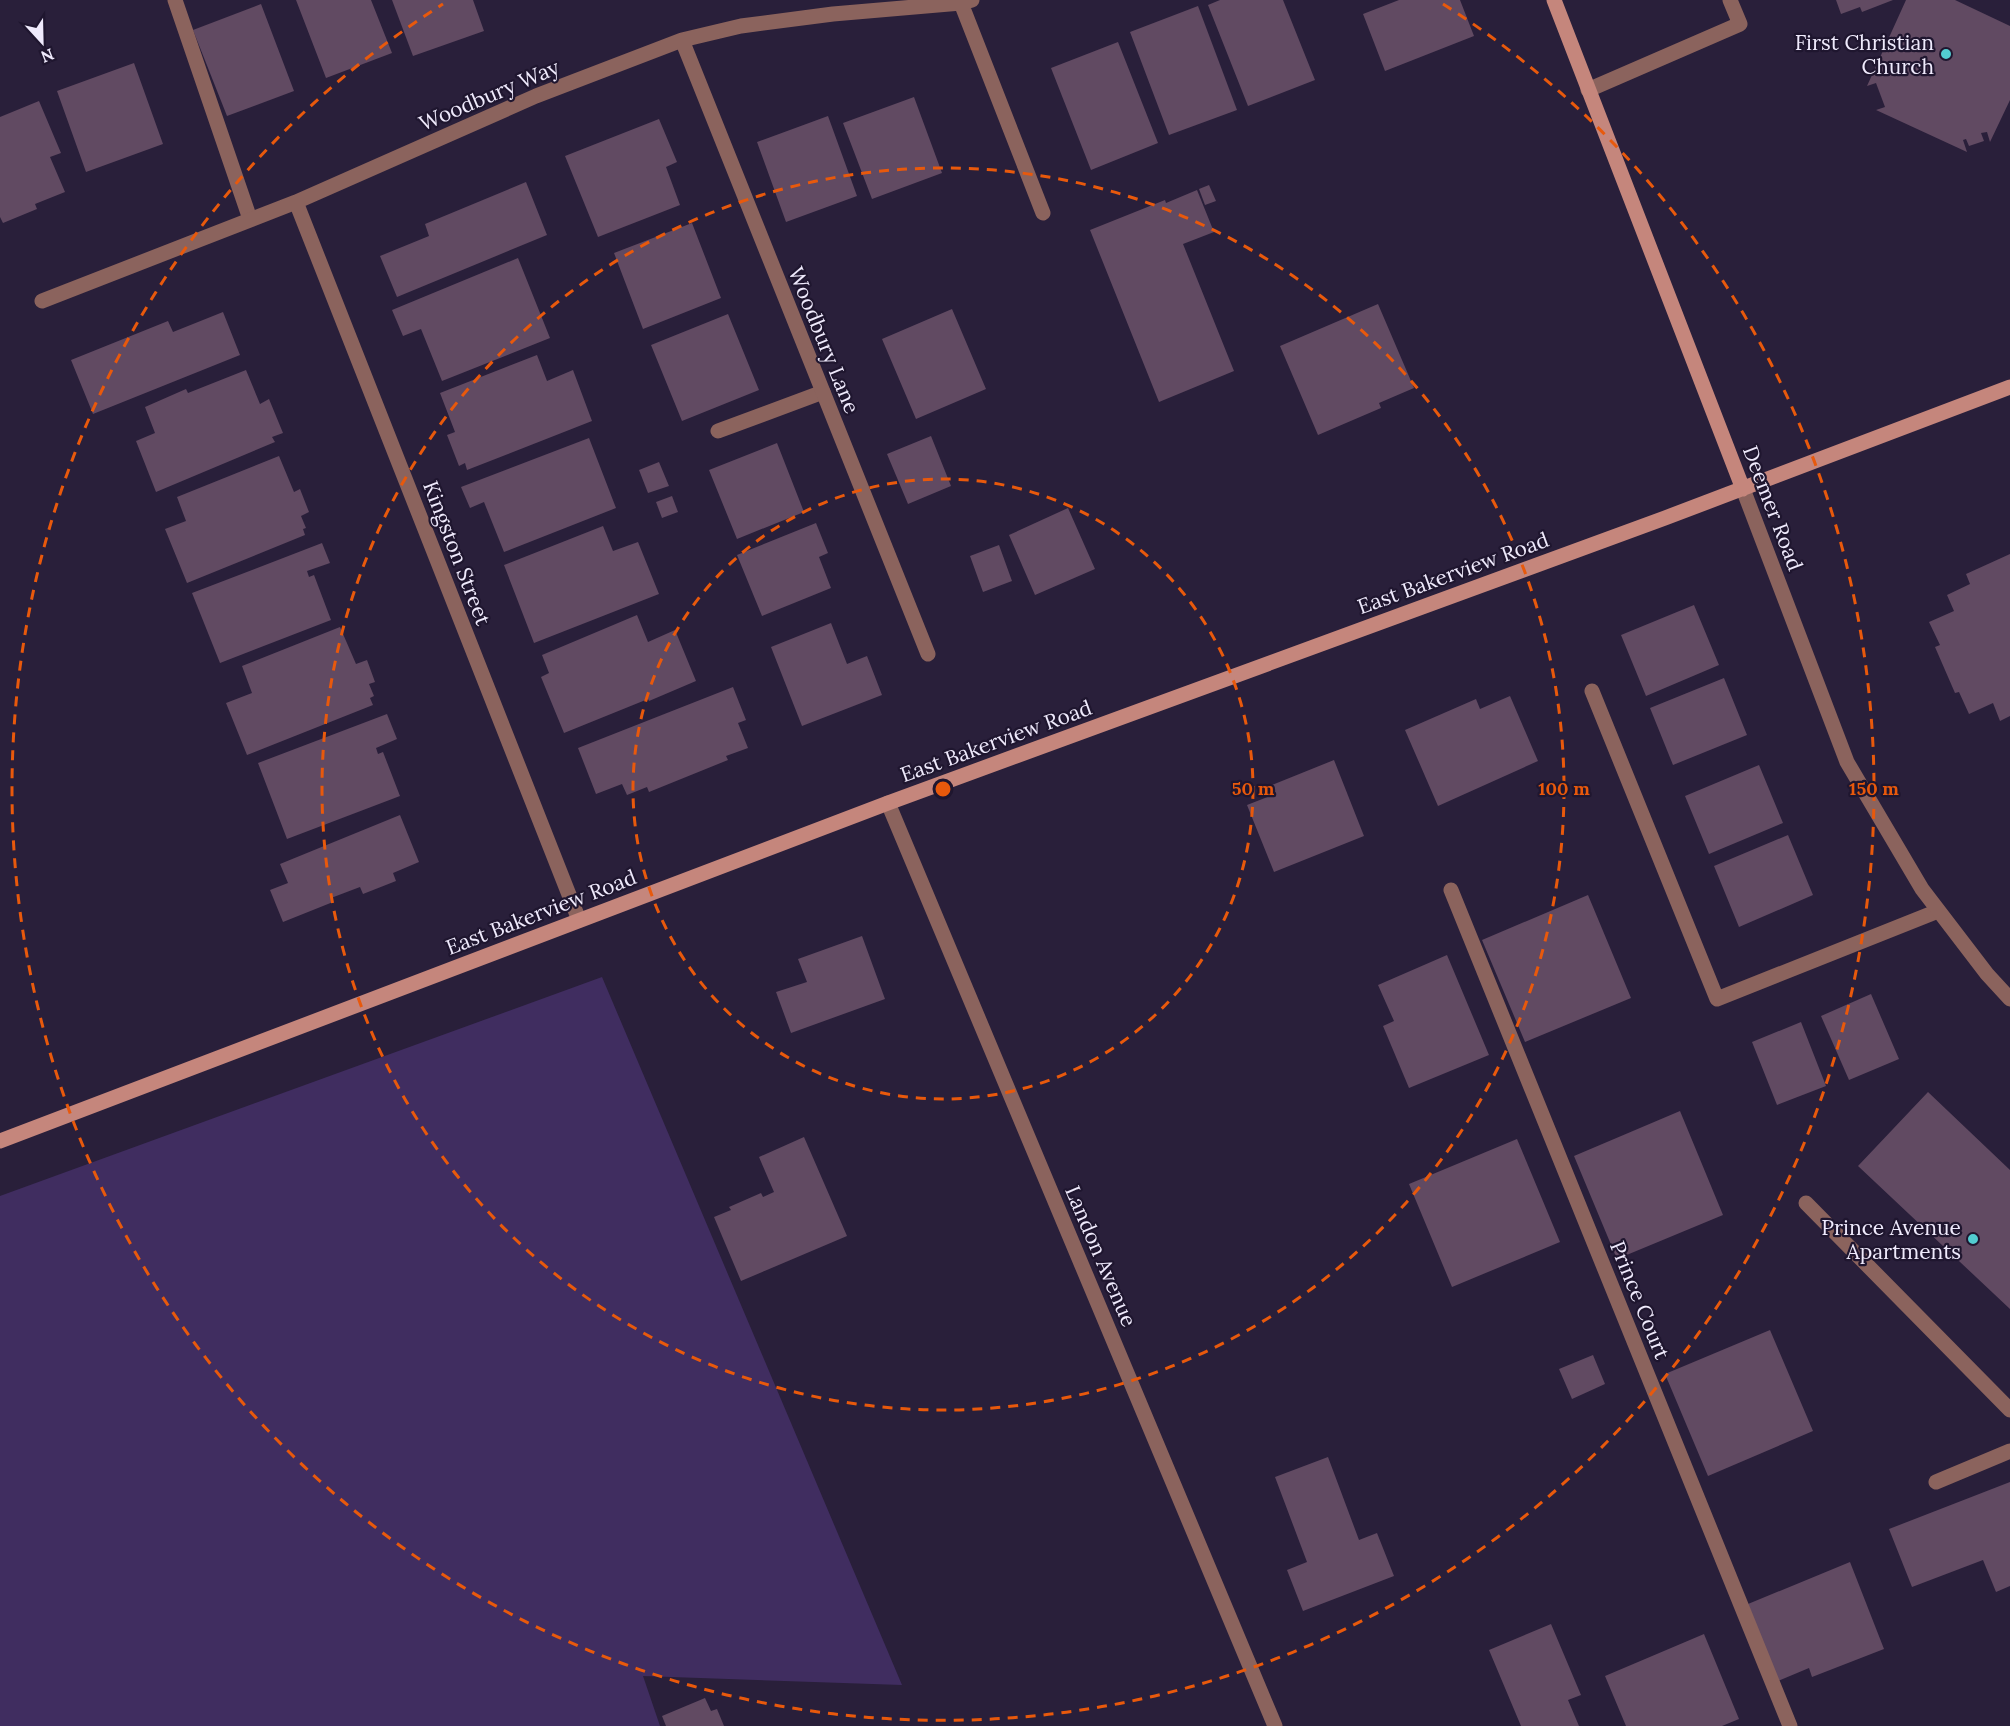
<svg xmlns="http://www.w3.org/2000/svg" width="2010" height="1726" viewBox="0 0 2010 1726" font-family="Lora,serif">
	<style>
		.green { fill: #402d60 }
		.building { fill: #614a62 }
		.lines { fill: none; stroke-linecap: round; stroke-linejoin: round }
		.lane { stroke: #8b635d; stroke-width: 15 }
		.street { stroke: #8b635d; stroke-width: 15 }
		.secondary { stroke: #c5867c; stroke-width: 15 }
		.ring { fill: none; stroke: #e8590c; stroke-width: 3; stroke-dasharray: 10 8 }
		.poi-dot { fill: #52ccd0; stroke: #1f162f; stroke-width: 2 }
		.labels { text-anchor: middle; dominant-baseline: central; stroke-width: 4.5; stroke-linejoin: round; paint-order: stroke }
		.poi-label { font-size: 21px; fill: #efeafc; stroke: #1f162f; text-anchor: end }
		.street-label { font-size: 21px; fill: #efeafc; stroke: #1f162f }
		.centre { fill: #e8590c; stroke: #1f162f; stroke-width: 3 }
		.ring-label { font-size: 18px; text-anchor: middle; font-weight: bold; fill: #e8590c; stroke: #1f162f; stroke-width: 4.5; stroke-linejoin: round; paint-order: stroke }
	</style>
	<rect width="100%" height="100%" fill="#291f3a"/>
	<path class="green" d="M602,977L902,1685L643,1676L660,1726H0V1196Z"/>
	<path class="building" d="M296,0H371L392,53L326,78Z
		M392,0H473L484,31L413,56Z
		M1220,0H1283L1315,80L1248,106L1208,5Z
		M1399,0H1460L1474,36L1385,71L1363,14Z
		M1836,0H1893L1862,12L1860,7L1841,14Z
		M1906,0H1955L2010,26V100L1990,142L1987,132L1981,133L1984,141L1969,146L1966,139L1963,140L1967,152L1876,110L1885,107L1876,83L1867,86Z
		M261,4L294,91L227,116L193,30Z
		M1198,6L1237,110L1169,135L1130,32Z
		M1118,42L1158,143L1091,170L1051,68Z
		M134,63L163,144L86,172L57,91Z
		M914,97L942,173L872,199L843,123Z
		M39,101L61,153L50,157L65,192L35,204L37,209L3,223L0,217V117Z
		M828,116L857,196L786,222L757,142Z
		M659,119L677,162L666,167L680,205L598,237L565,156Z
		M526,182L547,235L397,297L380,256L429,236L425,224Z
		M1209,185L1216,201L1205,205L1199,189Z
		M1197,190L1214,232L1183,244L1234,371L1159,402L1090,230L1165,200L1166,203Z
		M692,223L721,298L643,329L614,253Z
		M518,258L550,338L442,381L421,329L403,336L392,310Z
		M1378,304L1414,388L1379,403L1381,408L1318,435L1280,346Z
		M952,309L986,389L916,419L882,339Z
		M223,312L240,355L93,414L71,360L168,321L173,332Z
		M728,314L759,390L682,421L651,345Z
		M537,355L547,381L573,370L592,421L467,470L465,463L459,466L447,435L455,432L440,393Z
		M246,370L260,404L269,399L283,433L272,437L275,442L156,492L136,441L155,433L145,407L186,389L188,393Z
		M931,436L951,486L908,504L887,454Z
		M589,438L616,508L504,552L484,502L470,508L461,487Z
		M777,443L804,512L737,539L709,470Z
		M279,456L294,492L300,489L309,512L301,516L306,528L303,529L305,535L187,583L165,529L186,521L177,497Z
		M659,462L669,486L648,493L639,470Z
		M672,496L678,512L662,518L656,502Z
		M1068,508L1095,569L1035,595L1009,535Z
		M816,523L828,553L819,557L831,588L762,616L737,555Z
		M603,526L613,551L638,542L659,594L534,643L504,565Z
		M322,543L330,563L307,571L309,577L314,575L331,620L220,663L192,593Z
		M999,545L1012,581L983,592L970,556Z
		M2010,554V716L2000,721L1993,703L1969,714L1959,692L1955,693L1935,647L1940,645L1929,622L1954,611L1947,595L1970,584L1966,574Z
		M1694,605L1719,665L1646,696L1621,635Z
		M637,615L648,642L675,630L696,681L649,701L648,699L564,733L541,677L549,673L542,655Z
		M831,623L847,664L867,656L882,695L802,726L771,647Z
		M340,627L356,664L367,660L375,682L369,684L374,696L370,698L373,705L247,755L226,703L252,693L242,666Z
		M1724,678L1747,735L1673,765L1650,708Z
		M733,687L746,720L738,723L748,748L726,756L728,760L649,792L647,787L627,795L622,784L596,794L578,748Z
		M1510,696L1538,761L1438,806L1405,730L1476,699L1480,709Z
		M387,714L397,739L376,748L378,754L383,752L400,796L287,839L258,763Z
		M1334,760L1364,836L1274,872L1247,805L1275,794L1272,785Z
		M1759,765L1783,823L1709,854L1685,796Z
		M400,815L419,862L393,873L396,881L363,894L360,887L331,898L333,902L283,922L270,890L288,883L280,864Z
		M1788,835L1813,895L1739,927L1714,866Z
		M1588,895L1631,998L1525,1042L1482,940Z
		M862,936L885,999L791,1033L776,992L807,982L798,959Z
		M1447,955L1489,1055L1409,1088L1383,1026L1394,1021L1378,985Z
		M1871,994L1899,1059L1849,1080L1821,1016Z
		M1801,1022L1826,1086L1777,1105L1752,1042Z
		M1928,1092L2010,1170V1309L1858,1166Z
		M1680,1111L1723,1215L1617,1259L1574,1156Z
		M804,1137L847,1236L741,1281L714,1217L731,1210L729,1207L761,1193L763,1197L774,1192L759,1157Z
		M1517,1139L1560,1242L1452,1287L1409,1184Z
		M1770,1330L1813,1431L1708,1476L1665,1374Z
		M1593,1355L1605,1384L1572,1399L1559,1369Z
		M1328,1457L1359,1540L1377,1533L1394,1576L1303,1611L1287,1570L1307,1562L1275,1477Z
		M2010,1482V1586L1996,1592L1983,1560L1912,1587L1889,1529Z
		M1850,1562L1884,1649L1812,1677L1809,1668L1778,1681L1748,1604Z
		M1551,1624L1581,1695L1568,1700L1579,1726H1521L1489,1650Z
		M1704,1634L1739,1719L1722,1726H1626L1605,1676Z
		M705,1698L711,1711L717,1709L724,1726H666L662,1716Z"/>
	<g class="lines">
		<path class="lane" d="M175,0L250,219
			M1588,90L1740,24L1730,0
			M718,431L823,392
			M1592,691L1717,999L1938,911
			M1806,1203L2010,1410
			M1936,1482L2010,1451"/>
		<path class="street" d="M961,3L1043,213
			M682,40L928,654
			M296,202L579,920
			M42,301L296,202L536,96L682,40L741,26L833,14L961,3L972,0
			M1743,489L1847,762L1922,889L1987,974L2010,999
			M888,803L1275,1726
			M1451,890L1790,1726"/>
		<path class="secondary" d="M1554,0L1743,489
			M0,1141L888,803L1665,518L2010,387"/>
	</g>
	<g class="ring">
		<circle cx="943" cy="789" r="310"/>
		<circle cx="943" cy="789" r="621"/>
		<path d="M1443 4A931 931 0 1 1 443 4"/>
	</g>
	<g class="poi-dot">
		<circle cx="1946" cy="54" r="6"/>
		<circle cx="1973" cy="1239" r="6"/>
	</g>
	<g class="labels">
		<g class="poi-label">
			<text x="1934" y="42">First Christian<tspan x="1934" dy="24">Church</tspan></text>
			<text x="1961" y="1227">Prince Avenue<tspan x="1961" dy="24">Apartments</tspan></text>
		</g>
		<g class="street-label">
			<text transform="translate(489 95) rotate(-23)">Woodbury Way</text>
			<text transform="translate(824 340) rotate(68)">Woodbury Lane</text>
			<text transform="translate(1773 508) rotate(69)">Deemer Road</text>
			<text transform="translate(457 553) rotate(69)">Kingston Street</text>
			<text transform="translate(1453 573) rotate(-20)">East Bakerview Road</text>
			<text transform="translate(996 741) rotate(-20)">East Bakerview Road</text>
			<text transform="translate(541 912) rotate(-21)">East Bakerview Road</text>
			<text transform="translate(1101 1256) rotate(67)">Landon Avenue</text>
			<text transform="translate(1640 1300) rotate(68)">Prince Court</text>
		</g>
	</g>
	<circle cx="943" cy="789" r="9" class="centre"/>
	<g class="ring-label">
		<text x="1253" y="795">50 m</text>
		<text x="1564" y="795">100 m</text>
		<text x="1874" y="795">150 m</text>
	</g>
	<g transform="translate(42 42) rotate(158)" stroke="#1f162f" stroke-width="4.5" paint-order="stroke">
	<path d="M0-4.5L10 22L0 15L-10 22Z" fill="#efeafc"/>
	<text y="-9" font-size="16" font-weight="bold" text-anchor="middle" fill="#efeafc">N</text>
	</g>
</svg>
